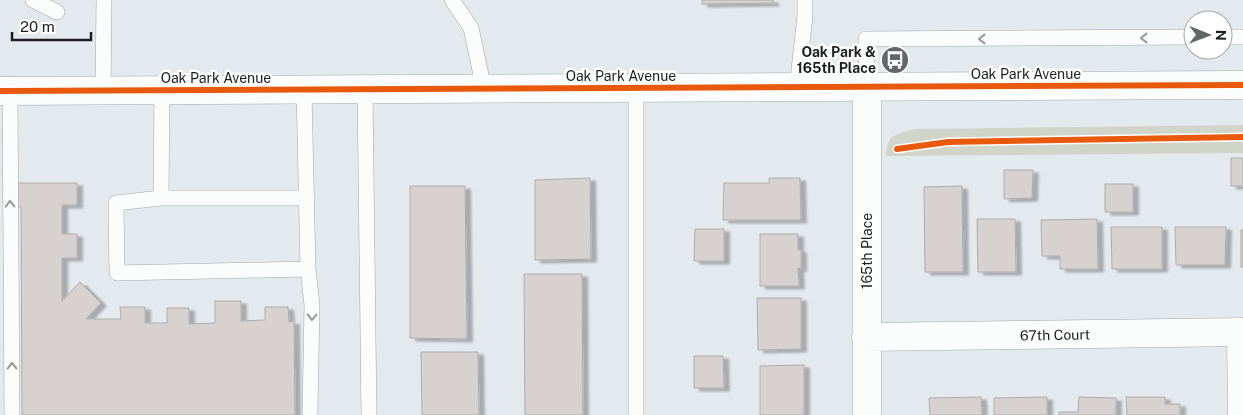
<svg xmlns="http://www.w3.org/2000/svg" width="1243" height="415" viewBox="0 0 1243 415" font-family="'Public Sans',sans-serif">
	<style>
		.green { fill: #d1d4c9 }
		.building { fill: #d7d2d0; stroke: #acacae; filter: url(#shadow) }
		.lines { fill: none; stroke-linecap: round; stroke-linejoin: round }
		.service-casing { stroke: #a3a6aa; stroke-width: 16 }
		.minor-casing { stroke: #a3a6aa; stroke-width: 29 }
		.tertiary-casing { stroke: #a3a6aa; stroke-width: 29 }
		.service { stroke: #fbfcfc; stroke-width: 15 }
		.minor { stroke: #fbfcfc; stroke-width: 28 }
		.tertiary { stroke: #fbfcfc; stroke-width: 28 }
		.cycleway-casing { stroke: #fff; stroke-width: 9 }
		.cycleway { stroke: #e8590c; stroke-width: 6 }
		.oneway { stroke: #979899 }
		.labels { text-anchor: middle; dominant-baseline: central; stroke-width: 5; stroke-linejoin: round; paint-order: stroke }
		.poi-label { font-size: 14px; font-weight: bold; fill: #1c1e21; stroke: #fff; text-anchor: end }
		.street-label { font-size: 14px; fill: #1c1e21; stroke: #fff }
	</style>
	<defs>
		<filter id="shadow"><feDropShadow dx="5.5" dy="3" stdDeviation="1" flood-color="#0004"/></filter>
	</defs>
	<rect width="100%" height="100%" fill="#e4e9ee"/>
	<path class="green" d="M1243,125V153L886,156C887,134 896,134 915,129Z"/>
	<path class="building" d="M702,0H773V3L702,4Z
		M1231,158H1243V186H1231Z
		M1004,170H1033L1032,198L1004,199Z
		M590,178L591,259L535,260V180Z
		M769,178H800L801,220H723L724,183H769Z
		M17,183H77V205H62V234H77V258H62V301L80,282L101,303L86,319H121L120,307H145V323H167V308H189V324L215,323V301H241V321L265,320V307H288L289,322L294,321L295,415H22L21,207L17,206Z
		M1105,184H1133V212H1105Z
		M410,186H465L467,339L410,338Z
		M962,186L963,272H925L924,187Z
		M977,219H1015L1016,272H978Z
		M1097,219L1098,269H1060V256H1042L1041,220Z
		M1111,227H1162V269H1112Z
		M1175,227H1226L1225,265H1176Z
		M695,229H724V261H694Z
		M1241,230H1243V267H1241Z
		M760,234H798V250H801V269L798,268L799,286H760Z
		M524,274H582L583,415H525Z
		M757,298H801V349L758,350Z
		M421,352H478L479,415H422Z
		M694,356H723L724,388H694Z
		M804,365V415H760V366Z
		M981,397L982,415H930L929,398Z
		M1047,397V415H994V398Z
		M1079,397L1116,398V415H1059V412H1078Z
		M1126,397H1165V404H1180V415H1127Z"/>
	<g class="lines">
		<defs>
			<path id="service" d="M33,0L57,12
				M452,0L471,28L484,89
				M1223,37H1243
				M867,87L866,39L1193,37
				M636,88V415
				M797,88L805,16V0
				M304,90L308,269L312,305L310,415
				M365,90L369,415
				M10,91L12,415
				M103,91L104,0
				M162,91L161,198L116,203L117,273L308,269
				M161,198H307"/>
			<path id="minor" d="M1241,332L1242,415
				M866,337L1243,332
				M867,415V87"/>
			<path id="tertiary" d="M0,91L1243,85"/>
		</defs>
		<use href="#service" class="service-casing"/>
		<use href="#minor" class="minor-casing"/>
		<use href="#tertiary" class="tertiary-casing"/>
		<use href="#service" class="service"/>
		<use href="#minor" class="minor"/>
		<use href="#tertiary" class="tertiary"/>
		<defs>
			<path id="cycleway" d="M0,91L1243,85
				M897,149L948,142L1243,137"/>
		</defs>
		<use href="#cycleway" class="cycleway-casing"/>
		<use href="#cycleway" class="cycleway"/>
	</g>
	<defs><path id="oneway-chevron" d="M-2-3.5L2.5 0L-2 3.5" fill="none" stroke-width="1.6" stroke-linecap="round" stroke-linejoin="round" transform="scale(1.25)"/></defs>
	<g class="oneway">
		<use href="#oneway-chevron" transform="translate(1144 38) rotate(180)"/>
		<use href="#oneway-chevron" transform="translate(982 39) rotate(180)"/>
		<use href="#oneway-chevron" transform="translate(10 204) rotate(-91)"/>
		<use href="#oneway-chevron" transform="translate(312 317) rotate(91)"/>
		<use href="#oneway-chevron" transform="translate(12 366) rotate(-91)"/>
	</g>
	<defs>
		<symbol id="bus-disc" viewBox="-11 -11 22 22"><circle r="9.5" fill="#626569" stroke="#fff"/><path d="M-5-6H5V4H4V6H2V4H-2V6H-4V4H-5ZM-3.5-4V0h7V-4ZM-3.5 1.2v1.5H-2V1.2ZM2 1.2v1.5H3.5V1.2Z" fill="#fff"/></symbol>
	</defs>
	<g fill-rule="evenodd">
		<use href="#bus-disc" x="879" y="44" width="32" height="32"/>
	</g>
	<g class="labels">
		<g class="poi-label">
			<text x="876" y="52">Oak Park &amp;<tspan x="876" dy="16">165th Place</tspan></text>
		</g>
		<g class="street-label">
			<text x="1026" y="74">Oak Park Avenue</text>
			<text x="621" y="76">Oak Park Avenue</text>
			<text x="216" y="78">Oak Park Avenue</text>
			<text transform="translate(867 251) rotate(-90)">165th Place</text>
			<text transform="translate(1055 335) rotate(-1)">67th Court</text>
		</g>
	</g>
	<g transform="translate(1208 35) rotate(91)"><circle r="24" fill="#ffffff" stroke="#a4a5a6"/>
	<path d="M0-4L9 19L0 12L-9 19Z" fill="#626569"/>
	<text y="-8" font-size="14" font-weight="bold" text-anchor="middle" fill="#1c1e21">N</text>
	</g>
	<path d="M12 32v8h79v-8" fill="none" stroke="#1c1e21" stroke-width="2.5"/>
	<text x="20" y="32" font-size="15" fill="#1c1e21" stroke="#ffffff" stroke-width="4" paint-order="stroke">20 m</text>
</svg>
